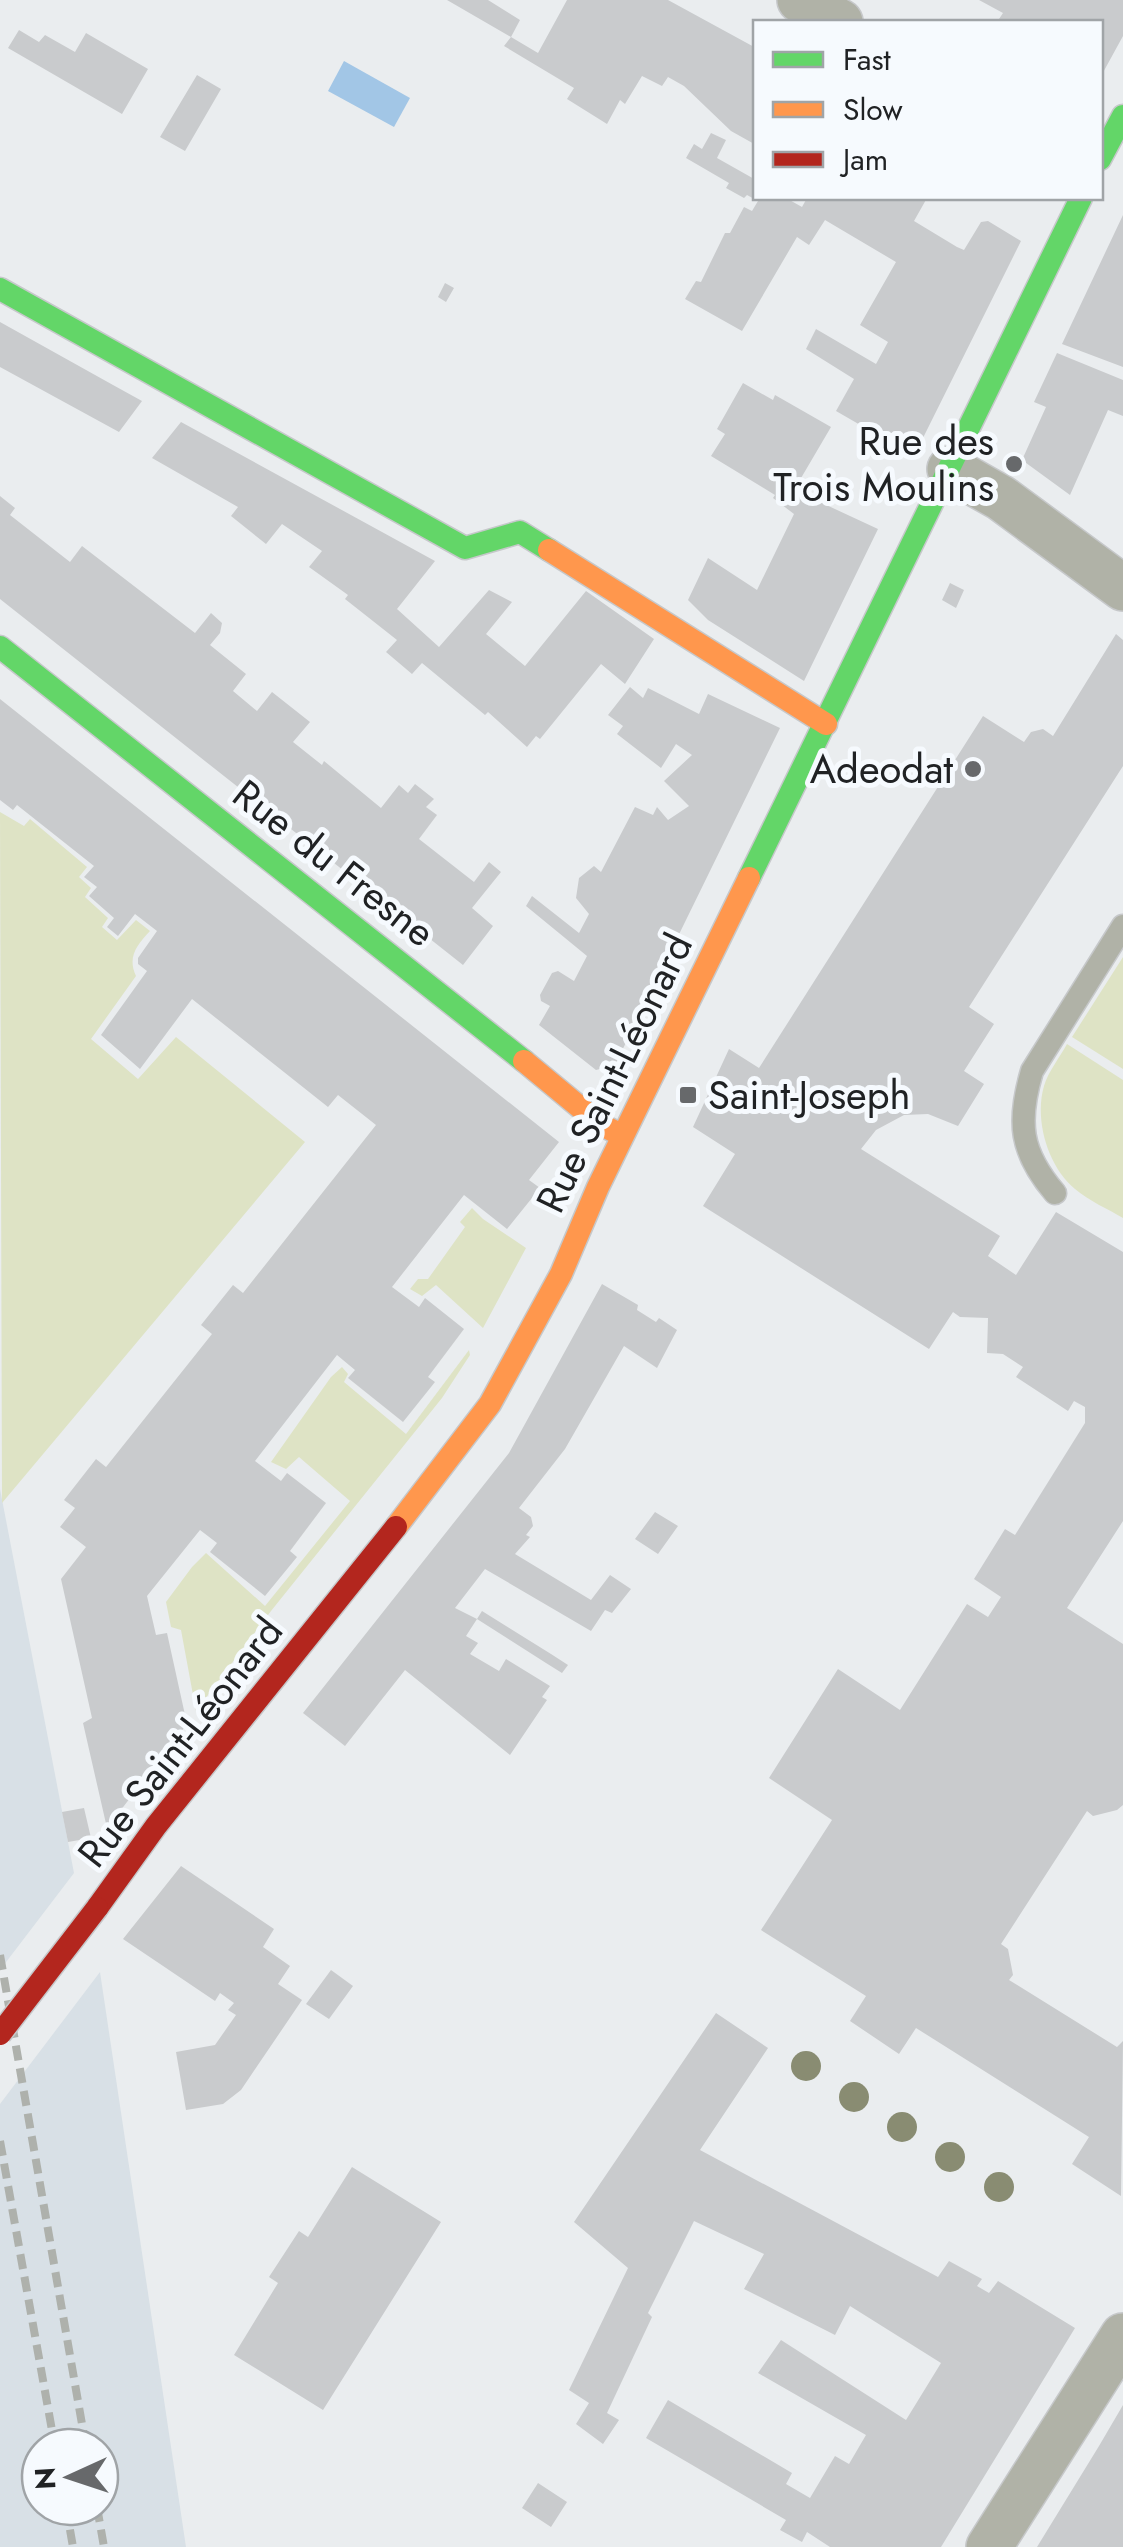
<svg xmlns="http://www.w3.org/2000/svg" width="1123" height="2547" viewBox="0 0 1123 2547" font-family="Jost,sans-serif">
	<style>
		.built { fill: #d8e0e6; fill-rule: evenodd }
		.green { fill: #dee3c5 }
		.water { fill: #a2c6e6 }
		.building { fill: #c9cbcd }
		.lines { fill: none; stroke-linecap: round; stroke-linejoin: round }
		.lane-casing { stroke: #c6c8ca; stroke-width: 25 }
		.street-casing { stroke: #c6c8ca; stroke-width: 48 }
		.fast-casing { stroke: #c6c8ca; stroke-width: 25 }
		.slow-casing { stroke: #c6c8ca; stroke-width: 25 }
		.jam-casing { stroke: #c6c8ca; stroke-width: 25 }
		.lane { stroke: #b0b2a7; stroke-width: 22 }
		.street { stroke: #b0b2a7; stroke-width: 45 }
		.fast { stroke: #63d668; stroke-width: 22 }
		.slow { stroke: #ff974d; stroke-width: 22 }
		.jam { stroke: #b3261e; stroke-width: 22 }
		.rail { stroke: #aeb1ac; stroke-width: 8; stroke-dasharray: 15 8; stroke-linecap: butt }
		.jam-bridge-casing { stroke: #c6c8ca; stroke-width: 25; stroke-linecap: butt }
		.jam-bridge { stroke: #b3261e; stroke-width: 22 }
		.tree { fill: #898c72 }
		.poi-dot { fill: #67696b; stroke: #f6fafe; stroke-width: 4 }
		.labels { text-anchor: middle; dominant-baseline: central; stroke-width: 10; stroke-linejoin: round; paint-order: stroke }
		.poi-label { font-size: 40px; fill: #202224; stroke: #f6fafe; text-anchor: end }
		.street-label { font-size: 40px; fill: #202224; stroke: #f6fafe }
	</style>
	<rect width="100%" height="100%" fill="#eaedef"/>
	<path class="built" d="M0,1489L74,1873L0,1970Z
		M100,1972L186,2547H0V2104ZM100,2447V2507H40V2447Z"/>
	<path class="green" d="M0,812L24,826L30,819L87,867L79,877L91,888L85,897L108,918L102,927L117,940L136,920L150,931C137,945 127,957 136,976L91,1039L138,1079L176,1037L305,1142L2,1503Z
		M1123,957V1069L1072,1037Z
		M1067,1044L1123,1080V1218C1108,1209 1089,1201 1075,1189C1048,1167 1034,1120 1044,1086C1048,1072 1060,1057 1067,1044Z
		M472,1208L483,1219L526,1248L483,1328L436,1285L422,1296L410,1289L418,1279H428L465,1227L460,1222Z
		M469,1350L470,1355L442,1398L271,1611L196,1711L181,1630L171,1627L166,1602L192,1567L206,1553L265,1606L350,1501L299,1457L286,1469L271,1462L331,1377L342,1367L348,1374L344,1382L406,1434Z"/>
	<path class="water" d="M344,61L410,98L394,127L328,91Z"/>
	<path class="building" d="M447,0H488L520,20L511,37Z
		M567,0H668L756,48V145L731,131L684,86L668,77L662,86L642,76L625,104L620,100L607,124L567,99L574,88L504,46L511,37L538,53Z
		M979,0H1123V36L1100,78V22H997L1003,13Z
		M19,30L39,42L45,35L75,52L86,33L148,69L122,114L8,48Z
		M197,75L221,89L185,151L160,137Z
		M711,133L726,140L717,158L756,180V198H786L802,207L807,198H927L914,221L957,247L964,250L981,222L988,221L1021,241L914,456L836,411L854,379L806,349L816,329L876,364L888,342L860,325L896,262L825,220L809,245L797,237L742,331L685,299L696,281L701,282L725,233H730L744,207L752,211L758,201L747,195L744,198L726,188L729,183L686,158L694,144L702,149Z
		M1123,215V367L1062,344Z
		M445,283L454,288L446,302L438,297Z
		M0,322L113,385L142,401L119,432L0,367Z
		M1057,353L1123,380V416L1108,410L1070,495L1022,460L1046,407L1034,402Z
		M743,383L773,400L775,395L831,427L794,490L878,529L804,681L708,620L688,600L708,558L757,590L794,514L773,498L775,495L711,456L725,434L717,429Z
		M181,422L435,561L397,609L439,647L489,590L512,602L486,634L525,666L586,591L654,639L625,684L601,664L540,739L536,736L527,747L488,712L485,715L422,663L412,674L386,652L397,640L345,599L348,595L309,567L322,551L282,524L266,544L231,516L238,507L152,458Z
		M0,496L15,508L10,515L70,562L82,546L195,633L211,613L222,623L220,633L210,645L246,674L233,691L257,711L272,692L310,722L293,742L322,765L324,761L381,808L399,785L408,793L415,784L434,799L426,807L437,815L419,839L474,882L489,862L501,872L472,908L493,926L463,965L0,599Z
		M950,583L964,590L956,608L942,600Z
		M1116,634L1123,640V766L969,1007L994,1024L964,1071L984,1084L958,1126L928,1114L904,1115L876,1130L861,1149L1000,1236L988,1256L1016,1275L1056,1212L1123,1252V1521L1067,1608L1123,1644V1805L1117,1810L1093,1816L1087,1811L1001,1944L1008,1949L1013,1975L1009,1980L1117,2047L1123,2041L1121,2196L1072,2164L1089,2137L916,2028L899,2054L850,2021L866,1996L761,1930L832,1820L769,1778L838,1669L900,1710L967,1604L988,1617L1001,1597L974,1579L1005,1529L1015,1535L1085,1423V1407L1074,1401L1068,1411L1016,1377L1023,1367L1003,1354L987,1353L988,1318L960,1317L953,1312L929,1349L703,1206L735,1154L693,1127L729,1049L759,1068L983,716L1024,742L1031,732L1043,729L1053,736Z
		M630,687L643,698L648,688L699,714L708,694L780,728L615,1065L596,1070L539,1025L550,1006L541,1001L540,995L552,973L558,971L574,981L587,956L526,906L532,896L579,933L589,914L576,898L579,878L594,866L601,872L635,807L653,815L657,807L668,820L689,806L664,781L692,755L676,744L661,768L617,734L623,726L608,715Z
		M0,699L559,1142L529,1180L540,1188L507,1229L464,1195L392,1287L419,1307L425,1298L464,1329L428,1377L435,1382L403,1422L348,1378L355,1370L337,1355L255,1461L281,1481L287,1473L326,1503L290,1551L297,1557L265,1596L210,1552L217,1543L200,1530L147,1596L156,1635L167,1633L187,1724L107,1828L83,1723L92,1718L61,1579L86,1547L60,1527L75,1508L64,1500L96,1459L106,1467L212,1334L201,1325L233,1285L243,1293L376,1125L338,1095L328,1107L192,999L140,1069L101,1035L147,971L138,964V958L157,931L135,914L118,936L107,927L114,918L89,896L97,887L84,877L94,866L17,805L13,810L0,800Z
		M602,1284L638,1305L637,1310L656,1322L659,1318L677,1330L657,1368L624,1346L565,1449L519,1508L531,1517L533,1526L526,1535L530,1537L515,1554L591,1600L610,1575L631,1589L612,1613L605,1610L591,1631L485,1569L455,1608L477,1619L466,1636L478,1643L470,1654L499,1671L506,1659L550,1686L542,1697L547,1700L510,1755L405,1670L345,1746L303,1713L509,1453Z
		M655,1512L678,1526L658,1554L635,1539Z
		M482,1611L551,1654L568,1665L562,1673L546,1663L477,1619Z
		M84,1808L91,1838L68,1842L62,1812Z
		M181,1866L274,1929L263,1947L290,1966L278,1984L302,2000L241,2090L223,2104L186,2110L176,2052L215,2045L236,2015L228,2010L234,2003L220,1993L215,2001L123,1939Z
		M331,1970L353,1986L329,2019L306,2004Z
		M716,2013L768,2048L700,2150L938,2277L949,2261L982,2279L977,2286L989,2293L998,2281L1075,2328L941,2547H830L807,2532L802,2542L780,2530L786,2520L646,2438L668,2400L792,2473L786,2484L810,2498L835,2456L849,2464L866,2435L758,2373L781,2340L906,2420L941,2363L850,2306L835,2335L744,2289L764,2254L694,2221L648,2313L652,2317L607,2413L619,2420L603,2444L576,2424L589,2403L569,2390L628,2268L574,2222Z
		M352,2167L441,2222L323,2410L234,2355L278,2283L269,2277L299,2231L308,2237Z
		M1123,2405V2547H1037L1099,2446Z
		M538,2483L567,2502L551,2527L522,2508Z"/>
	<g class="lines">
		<defs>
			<path id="lane" d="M1055,1193C1020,1152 1017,1122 1032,1071L1123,926"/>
			<path id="street" d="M800,0L840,22
				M950,469L1001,498L1123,588
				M989,2547L1123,2336"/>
			<path id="fast" d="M1100,159L1123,116
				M0,289L465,548L520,532L549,550
				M0,647L524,1061
				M749,878L1081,198"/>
			<path id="slow" d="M549,550L826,724
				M524,1061L600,1124L623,1136
				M396,1527L490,1404L561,1274L598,1187L749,878"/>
			<path id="jam" d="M97,1908L156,1826L396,1527"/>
		</defs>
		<use href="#lane" class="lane-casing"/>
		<use href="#street" class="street-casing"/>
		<use href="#fast" class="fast-casing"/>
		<use href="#slow" class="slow-casing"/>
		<use href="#jam" class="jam-casing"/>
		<use href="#lane" class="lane"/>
		<use href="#street" class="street"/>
		<use href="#fast" class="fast"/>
		<use href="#slow" class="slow"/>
		<use href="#jam" class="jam"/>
		<path class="rail" d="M0,1955L86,2447
			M0,2141L55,2447
			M66,2507L73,2547
			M97,2507L104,2547"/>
		<defs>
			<path id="jam-bridge" d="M0,2034L97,1908"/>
		</defs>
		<use href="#jam-bridge" class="jam-bridge-casing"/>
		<use href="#jam-bridge" class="jam-bridge"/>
	</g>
	<g class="tree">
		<circle cx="806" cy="2066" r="15"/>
		<circle cx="854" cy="2097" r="15"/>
		<circle cx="902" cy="2127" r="15"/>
		<circle cx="950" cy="2157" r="15"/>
		<circle cx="999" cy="2187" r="15"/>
	</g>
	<g class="poi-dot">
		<circle cx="1014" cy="464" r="10"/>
		<circle cx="973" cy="769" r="10"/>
		<rect x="678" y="1085" width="20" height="20" rx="5"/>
	</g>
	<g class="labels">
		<g class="poi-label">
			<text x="994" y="441">Rue des<tspan x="994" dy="46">Trois Moulins</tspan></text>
			<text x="953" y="769">Adeodat</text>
			<text x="708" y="1095" text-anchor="start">Saint-Joseph</text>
		</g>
		<g class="street-label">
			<text transform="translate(334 863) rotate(38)">Rue du Fresne</text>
			<text transform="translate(614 1073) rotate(-64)">Rue Saint-Léonard</text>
			<text transform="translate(180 1742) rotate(-52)">Rue Saint-Léonard</text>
		</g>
	</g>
	<rect x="753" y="20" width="350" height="180" fill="#f6fafe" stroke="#a0a4a7" stroke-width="2.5"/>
	<rect x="773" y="52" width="50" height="15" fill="#63d668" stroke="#a0a4a7" stroke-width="2.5"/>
	<text x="843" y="70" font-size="30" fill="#202224">Fast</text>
	<rect x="773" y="102" width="50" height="15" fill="#ff974d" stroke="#a0a4a7" stroke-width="2.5"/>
	<text x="843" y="120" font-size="30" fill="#202224">Slow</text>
	<rect x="773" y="152" width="50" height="15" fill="#b3261e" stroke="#a0a4a7" stroke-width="2.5"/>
	<text x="843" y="170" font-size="30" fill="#202224">Jam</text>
	<g transform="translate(70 2477) rotate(267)"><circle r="48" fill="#f6fafe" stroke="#a0a4a7" stroke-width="2.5"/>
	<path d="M0-8L18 38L0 25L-18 38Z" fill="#67696b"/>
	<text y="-15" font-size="28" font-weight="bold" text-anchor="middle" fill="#202224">N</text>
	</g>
</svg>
